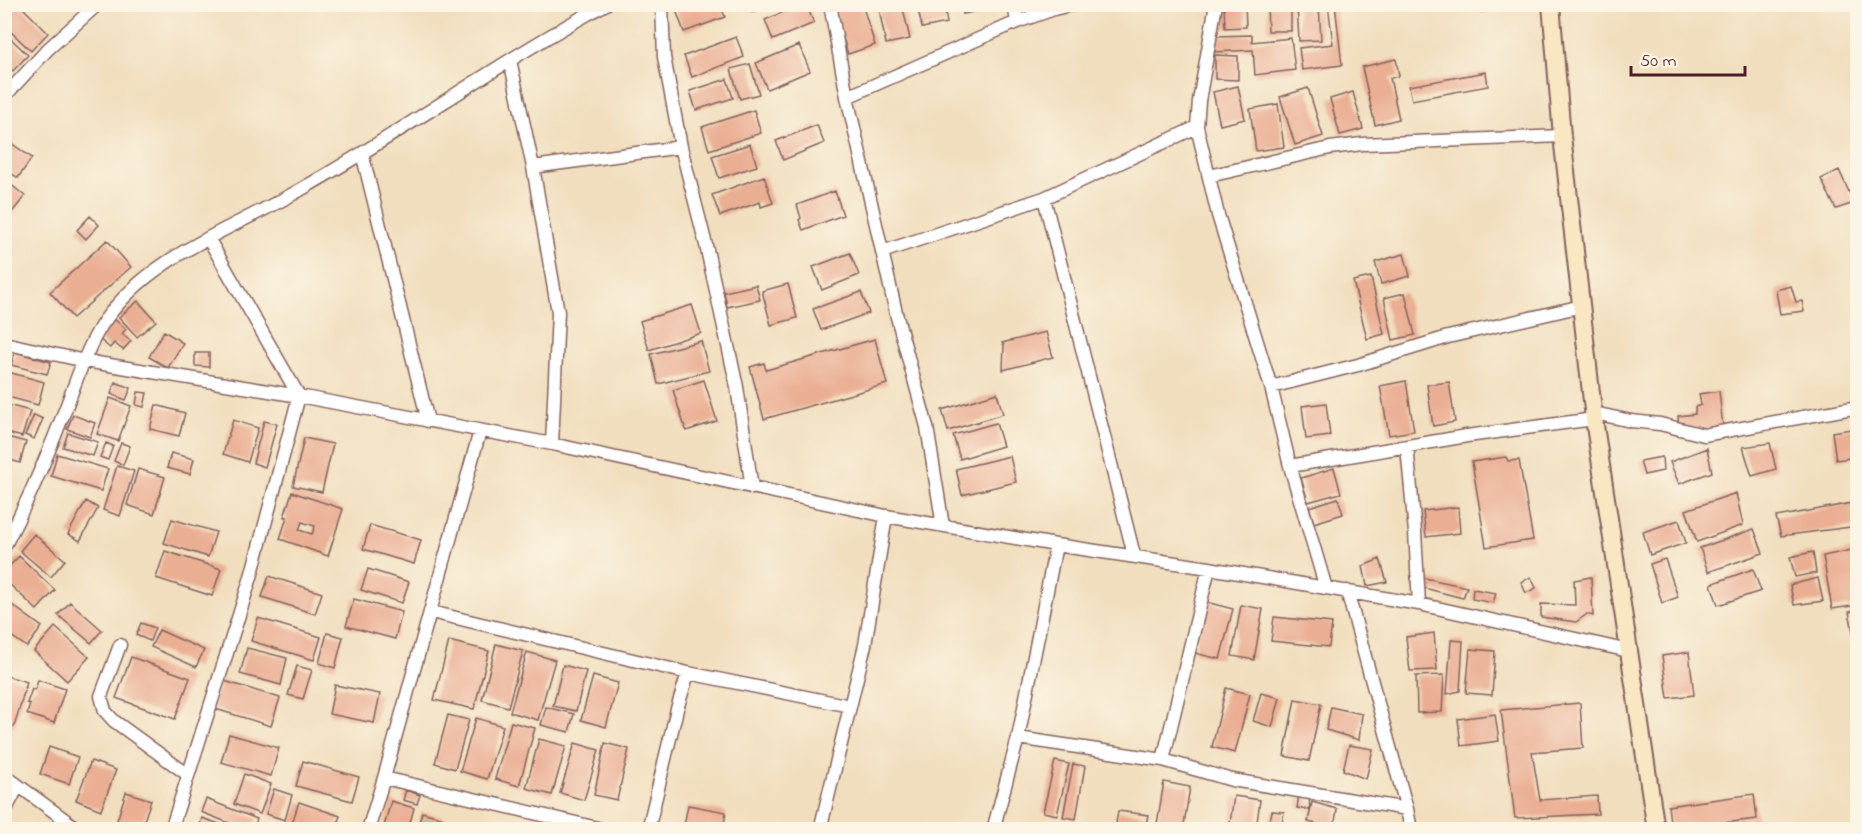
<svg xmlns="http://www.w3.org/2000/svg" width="1862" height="834" viewBox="0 0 1862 834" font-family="'Indie Flower',sans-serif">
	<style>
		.building { fill: #eaae93; fill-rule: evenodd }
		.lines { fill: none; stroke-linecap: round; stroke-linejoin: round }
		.minor-casing { stroke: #84625e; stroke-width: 15 }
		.secondary-casing { stroke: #84625e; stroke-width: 20 }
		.minor { stroke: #fff; stroke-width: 12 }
		.secondary { stroke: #f9e7c3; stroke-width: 16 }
	</style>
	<rect width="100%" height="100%" fill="#fcf5e5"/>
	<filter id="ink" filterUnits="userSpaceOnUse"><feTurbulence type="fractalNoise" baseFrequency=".0167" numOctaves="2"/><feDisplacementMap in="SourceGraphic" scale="12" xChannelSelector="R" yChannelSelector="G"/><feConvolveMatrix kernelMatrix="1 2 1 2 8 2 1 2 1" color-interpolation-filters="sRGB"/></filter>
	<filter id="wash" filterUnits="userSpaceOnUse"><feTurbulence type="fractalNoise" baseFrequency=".008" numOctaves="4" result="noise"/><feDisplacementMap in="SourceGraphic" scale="24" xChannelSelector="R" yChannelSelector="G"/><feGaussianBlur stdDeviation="1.35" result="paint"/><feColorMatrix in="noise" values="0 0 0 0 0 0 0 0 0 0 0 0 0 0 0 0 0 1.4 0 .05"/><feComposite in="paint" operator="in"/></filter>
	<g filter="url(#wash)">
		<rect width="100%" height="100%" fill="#f1debe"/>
		<g id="blocks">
			<path class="building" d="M7,4H19L48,33L31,51L4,25V7Z
				M691,4H720L725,17L684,32L676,10Z
				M802,4H806L814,23L773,40L765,20Z
				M837,4H862L875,45L848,54L833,6Z
				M878,4H902L910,39L886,44Z
				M917,4H944L947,23L922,28Z
				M961,4H987L988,9L963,14Z
				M1224,4H1245L1246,27L1225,28Z
				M1297,4H1319L1321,40L1299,41Z
				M1328,4H1335L1342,65L1302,70L1299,48L1333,44Z
				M749,5H775L752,12Z
				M1267,5H1291V31H1268Z
				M1480,5H1502L1503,8L1481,12Z
				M4,32L28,55L13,71L4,63Z
				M1252,35V42L1291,38L1295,70L1255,75L1253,50L1214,52V36Z
				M736,37L744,57L692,77L684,56Z
				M799,45L810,71L767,89L756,63Z
				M1215,55L1238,56V80L1215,79Z
				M1396,59L1399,76L1390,78L1399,119L1375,125L1362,67Z
				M750,64L759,94L740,99L731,69Z
				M1486,72L1488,86L1412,100L1409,86Z
				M727,79L733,98L696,110L690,91Z
				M1238,86L1245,119L1220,125L1213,92Z
				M1308,88L1323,136L1295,145L1280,97Z
				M1353,92L1363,129L1340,135L1330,99Z
				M1278,104L1284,147L1256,151L1250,109Z
				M754,110L761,133L709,150L702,127Z
				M817,125L824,143L783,160L776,141Z
				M4,138L32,158L18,178L4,168Z
				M750,144L757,166L719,178L712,156Z
				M1839,170L1854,203L1836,209L1821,179Z
				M764,176L773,203L761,207L760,202L720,216L712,195Z
				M4,179L25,196L10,215L4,210Z
				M835,191L843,215L803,230L799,220L801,218L797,205Z
				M90,216L99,225L86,239L77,230Z
				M107,240L131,267L73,318L50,292Z
				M850,253L859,275L822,290L813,267Z
				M1404,254L1410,276L1381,284L1375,262Z
				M1371,277L1384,334L1367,339L1353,281Z
				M788,284L797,318L771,325L762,291Z
				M756,285L760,300L727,307L724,292Z
				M1791,286L1796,302L1802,301L1804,311L1780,314L1776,290Z
				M861,292L869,313L821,330L813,309Z
				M1405,293L1415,335L1393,340L1384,298Z
				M138,301L156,321L137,337L119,317Z
				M692,305L701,333L649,350L640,321Z
				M114,319L126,329L122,334L131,341L123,350L114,343L110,348L98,338Z
				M164,331L183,343L168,368L149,357Z
				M1046,332L1053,357L1003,370L1004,345L1002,343Z
				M875,339L887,384L764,419L750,367L764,363L766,370Z
				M701,341L709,371L658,384L651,354Z
				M15,352L51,362L47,374L11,365Z
				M195,353H209V367L195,366Z
				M8,372L44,382L38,405L4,396V386Z
				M704,380L717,421L686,431L673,390Z
				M1406,381L1414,431L1389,435L1380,386Z
				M115,382L131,388L126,400L111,394Z
				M1449,382L1455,422L1433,426L1427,385Z
				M1719,391L1723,427L1687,432L1679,430L1678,416L1695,414V407L1701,405L1699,394Z
				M138,392L147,393L144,407L136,405Z
				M997,393L1003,414L948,431L942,410Z
				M110,398L131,406L118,441L97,434Z
				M1326,403L1330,436L1306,439L1302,406Z
				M4,404L30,411L22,437L4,432Z
				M156,405L185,413L179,436L150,429Z
				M34,415L43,419L34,439L25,435Z
				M73,415L95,423L90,437L67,429Z
				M233,420L258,428L248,462L223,454Z
				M264,421L277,424L265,467L253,463Z
				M996,423L1003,446L960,459L953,435Z
				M1858,428V457L1836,460L1832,432Z
				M68,433L98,442L93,456L63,447Z
				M4,436L26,442L20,463L4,458Z
				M304,438L333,444L322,492L293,486Z
				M106,443L113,446L108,460L100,457Z
				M121,443L130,446L123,465L114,461Z
				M1770,443L1776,469L1752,476L1743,447Z
				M1707,448L1712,472L1679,484L1670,462Z
				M171,453L194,459L190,474L167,468Z
				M57,454L108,469L101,491L51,476Z
				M1010,456L1016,482L962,495L956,469Z
				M1506,457L1508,461L1519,460L1533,540L1486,547L1472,462Z
				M1662,457L1663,471L1644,475L1640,461Z
				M117,466L134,471L120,516L103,510Z
				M1334,468L1341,493L1308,502L1301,478Z
				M138,469L165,477L154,514L127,505Z
				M292,492L343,509L328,556L280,539L287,517H284ZM302,522L315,526L312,534L299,530Z
				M1736,493L1743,525L1697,542L1686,510Z
				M1338,498L1343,514L1314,523L1309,507Z
				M86,501L98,508L80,541L68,534Z
				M1858,502V526L1781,536L1776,517Z
				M1458,507L1460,533L1426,537L1423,511Z
				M172,519L216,532L208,557L164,543Z
				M1679,520L1686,543L1650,555L1643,532Z
				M370,525L421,540L414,564L363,549Z
				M1754,529L1763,553L1708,572L1700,548Z
				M34,534L65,560L51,577L20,551Z
				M1852,550L1858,583V605L1832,609L1823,556Z
				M165,551L221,569L212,596L156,578Z
				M1813,552L1816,573L1795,577L1790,557Z
				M19,556L55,590L37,610L4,579V572Z
				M1380,559L1387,582L1367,586L1363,566Z
				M1665,559L1678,597L1662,603L1650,564Z
				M368,569L409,582L402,603L361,590Z
				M1753,569L1761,591L1718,605L1711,584Z
				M269,576L322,593L315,614L262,597Z
				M1420,577L1467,587L1463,598L1420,587Z
				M1531,577L1536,588L1526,593L1521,582Z
				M1591,577L1593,616L1587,614L1576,622L1541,617V604L1575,605L1574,580Z
				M1818,578L1823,601L1794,605L1790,585Z
				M1473,589L1496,593L1493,603L1472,599Z
				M4,599L42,627L27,647L4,631Z
				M354,599L402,612L395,639L346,626Z
				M70,602L102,630L91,643L58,615Z
				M1206,602L1233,609L1220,659L1194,653Z
				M1241,605L1263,609L1254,660L1232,656Z
				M1858,610V646H1856L1849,612Z
				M1274,617L1332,623L1329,647L1271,641Z
				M258,618L321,637L314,660L251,641Z
				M141,623L155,628L150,641L136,635Z
				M55,627L89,657L67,681L34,651Z
				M159,630L204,650L196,667L151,647Z
				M327,633L343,637L335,668L319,663Z
				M1434,633L1437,670L1410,671L1406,637Z
				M1451,640L1463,641L1460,691L1447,694Z
				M449,641L489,651L474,709L434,700Z
				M496,644L523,651L508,707L482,700Z
				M247,648L287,658L281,685L240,674Z
				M1470,649L1495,651L1492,695L1466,693Z
				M527,652L555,660L538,720L510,712Z
				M1689,652L1694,695L1668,698L1662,656Z
				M131,657L190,678L175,719L116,698Z
				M563,665L586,671L576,711L553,706Z
				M297,666L312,670L303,699L288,695Z
				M4,675L27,682L14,727L4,724Z
				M1444,675L1442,712L1417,713L1416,676Z
				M593,676L618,683L606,727L581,720Z
				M38,680L65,689L54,723L27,714L30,704L27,703L32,689L35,690Z
				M221,680L280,698L271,726L212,708Z
				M335,685L380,694L374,723L329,714Z
				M1226,688L1250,694L1235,753L1212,747Z
				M1261,693L1280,698L1272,727L1253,721Z
				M1295,699L1321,704L1309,761L1284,756Z
				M1580,703L1583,748L1532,752L1540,800L1597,796L1598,814L1515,818L1501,710Z
				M546,707L574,714L569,732L541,725Z
				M1331,707L1362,714L1359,740L1326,730Z
				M1495,714L1499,741L1461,746L1458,719Z
				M448,715L469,720L455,769L435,763Z
				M476,718L503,726L487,779L460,771Z
				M511,722L535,728L519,786L495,779Z
				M229,734L279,748L271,776L221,762Z
				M539,739L566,746L552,795L526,788Z
				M575,743L599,750L584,800L560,793Z
				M605,743L629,749L617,800L594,795Z
				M1349,745L1373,749L1366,779L1343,770Z
				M49,747L78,757L69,784L40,774Z
				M91,761L116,770L101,810L76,800Z
				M303,761L359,777L352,801L296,786Z
				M1055,761L1069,764L1057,815L1043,812Z
				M1073,764L1085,766L1076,819L1063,817Z
				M244,774L271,784L260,814L234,804Z
				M1164,782L1190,787L1183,830H1156Z
				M274,789L292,795L285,820L266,814Z
				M406,790L420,795L417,804L403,800Z
				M126,792L151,800L141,830H114Z
				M1754,794L1757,819L1671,829L1668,806Z
				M1299,795H1309L1310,810L1297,808Z
				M1234,796L1260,800L1256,830H1229Z
				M206,799L257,819L253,830H247L201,812Z
				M391,801L414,808L408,830H383Z
				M299,802L340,816L335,830H310L292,823Z
				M1312,802L1337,809L1334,828L1308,822Z
				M688,805L726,812L723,830H683Z
				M1118,811L1148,815L1145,830H1115Z
				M1272,811L1284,812L1281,830H1268Z
				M422,812L444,818L441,830H417Z
				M202,818L234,829V830H198Z"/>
		</g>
	</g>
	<g filter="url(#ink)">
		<use href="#blocks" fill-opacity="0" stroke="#84625e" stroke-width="1.5"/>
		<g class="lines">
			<defs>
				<path id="minor" d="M662,4L664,57L681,147L706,245L737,387L752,488
					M830,4L847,97L897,317L927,427L943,526
					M1014,4L1017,22
					M1216,4L1199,101L1197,127L1218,215L1271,387L1290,466L1326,588
					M510,60L533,167L558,312L552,444
					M4,97L48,49L98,4
					M847,97L1017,22L1054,9L1075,4
					M362,153L428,421
					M533,167L681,147
					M1209,176L1330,148L1362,144L1562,136
					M1044,198L1134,555
					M882,252L1044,198L1197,127
					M4,343L85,361L299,396L552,444L886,516L1056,545L1209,568L1419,604L1629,651
					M1271,387L1358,365L1448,337L1582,306
					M1594,413L1631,421L1660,424L1704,435L1858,407
					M1407,446L1415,532L1419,604
					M1290,466L1467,436L1594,419
					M4,547C27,503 47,457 65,410C76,382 86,349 103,323C150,255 231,230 300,190C404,131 501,61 606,4
					M1347,591L1407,809L1411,830
					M431,612L688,673L850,706
					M120,645L101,696L105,711L114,721L187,774
					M1018,738L1163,760L1232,780L1407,809
					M1163,760L1209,568
					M4,775L79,830
					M384,778L606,830
					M4,813L18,786
					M171,830L251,577L299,396L208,238
					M368,830L384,778L480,431
					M648,830L677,709L688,673
					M820,830L865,645L886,516
					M993,830L1018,738L1056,545"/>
				<path id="secondary" d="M1551,4L1562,136L1594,419L1656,830"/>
			</defs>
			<use href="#minor" class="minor-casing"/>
			<use href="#secondary" class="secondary-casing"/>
			<use href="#minor" class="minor"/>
			<use href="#secondary" class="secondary"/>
		</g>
	</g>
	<rect width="1862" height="834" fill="none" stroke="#fcf5e5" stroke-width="24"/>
	<path d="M1631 66v9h114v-9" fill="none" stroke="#4a1f2b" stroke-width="3"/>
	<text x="1640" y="66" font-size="18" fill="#4a1f2b" stroke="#fcf5e5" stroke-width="4.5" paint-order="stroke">50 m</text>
</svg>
